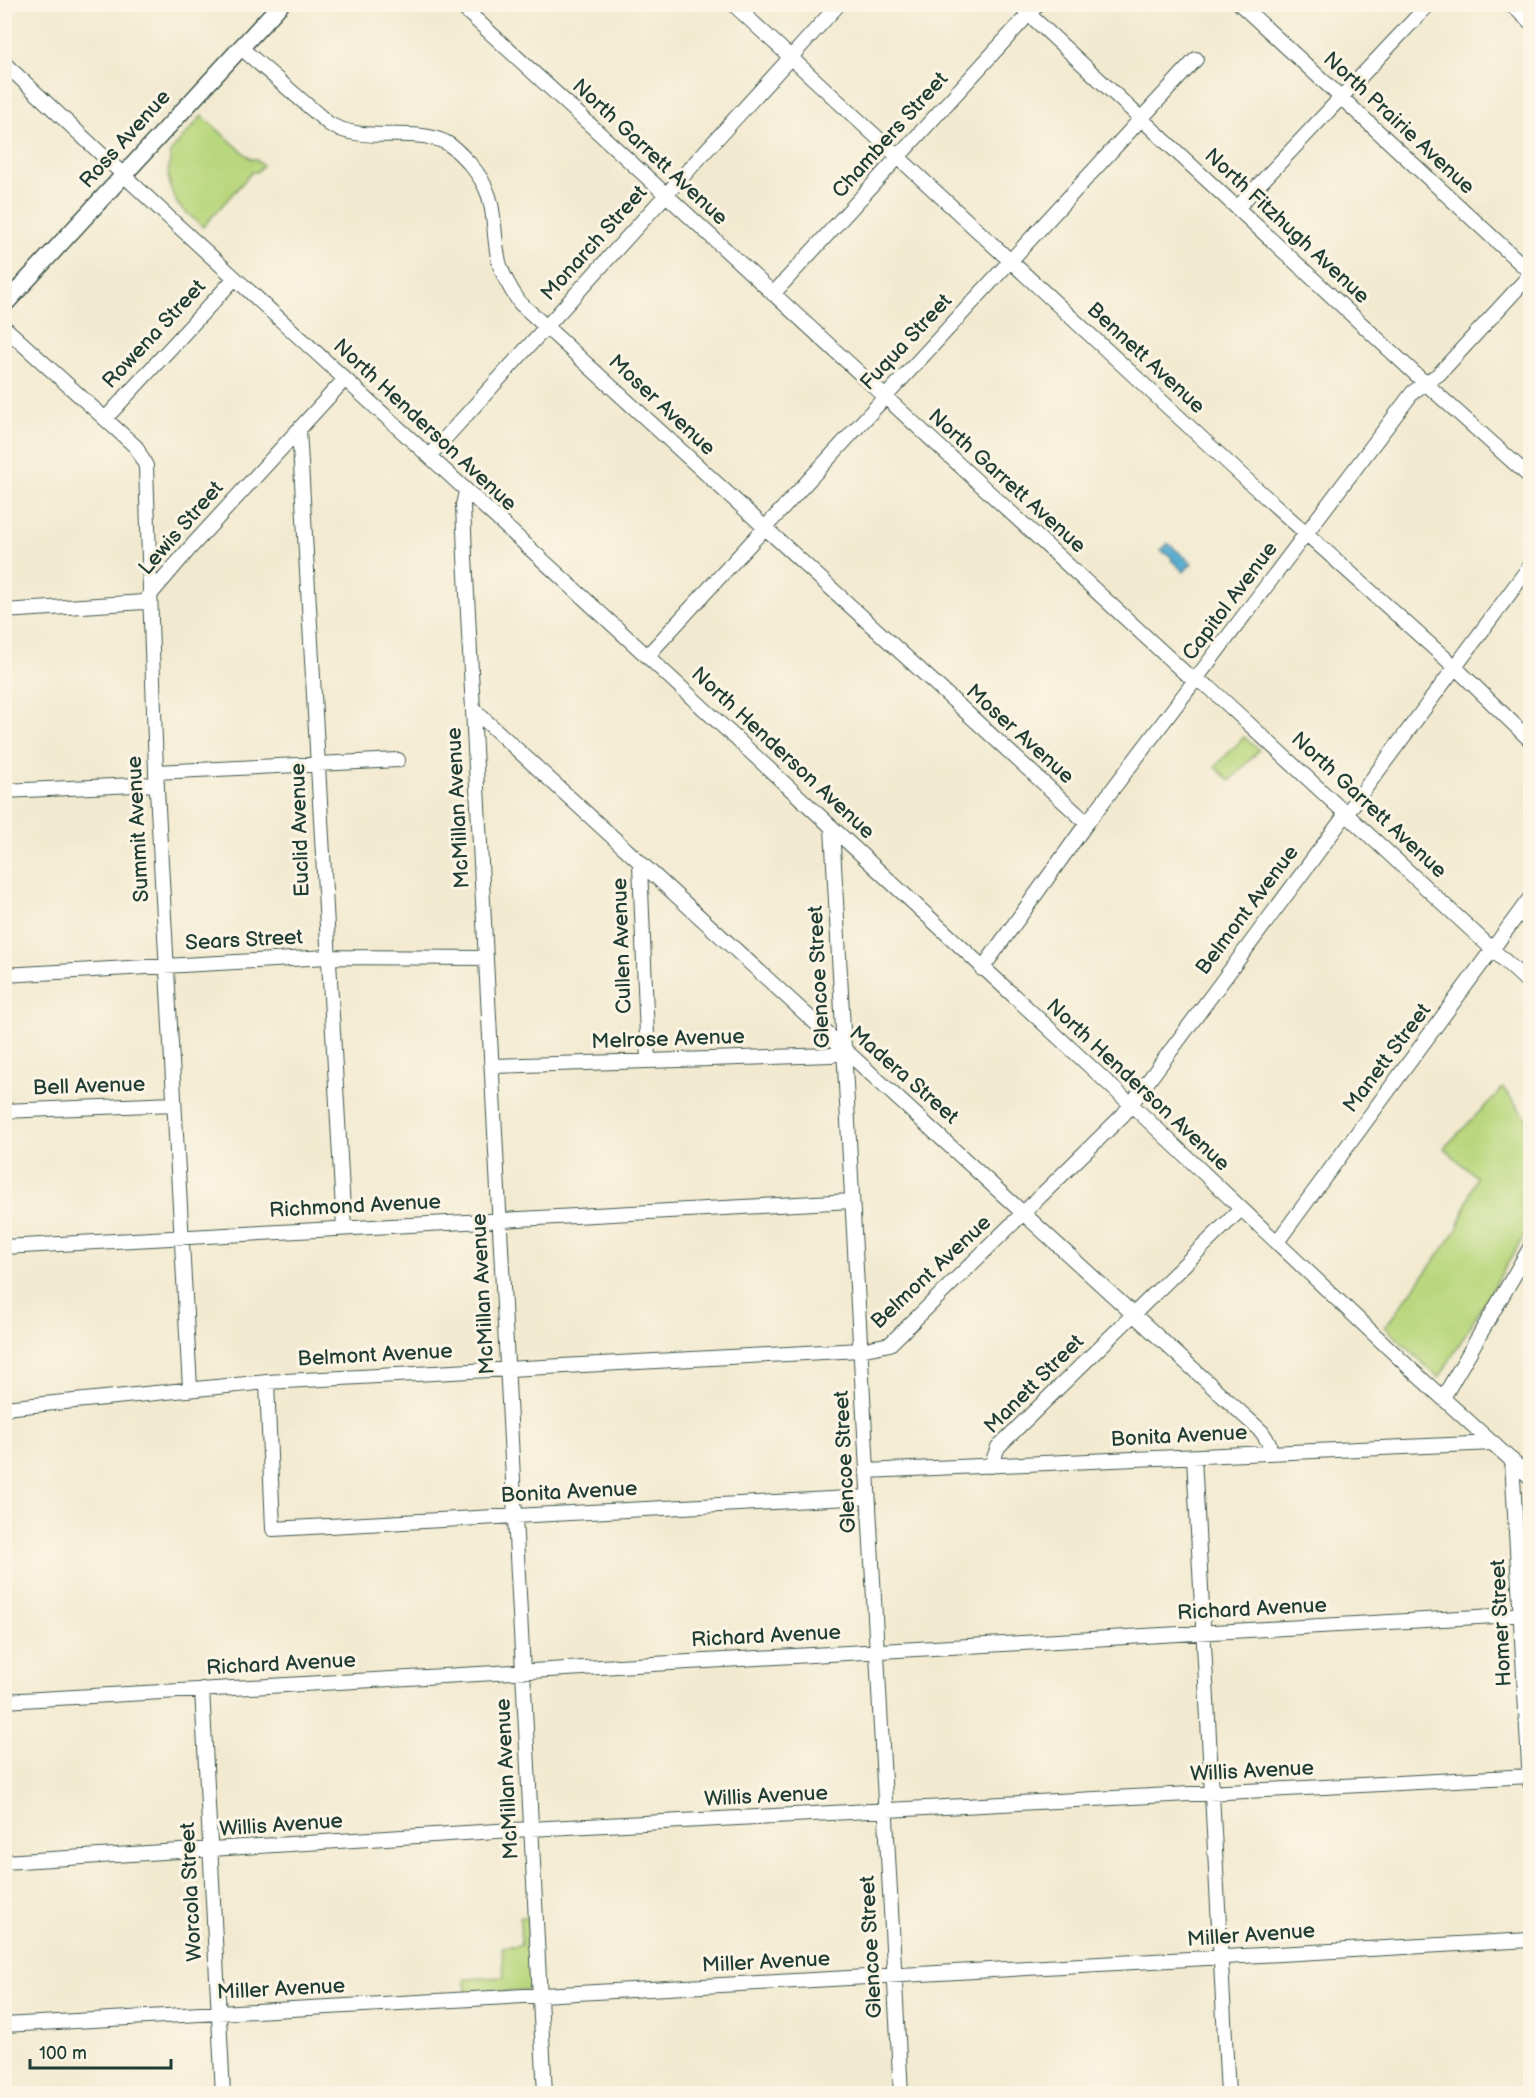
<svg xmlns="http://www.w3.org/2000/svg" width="1535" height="2098" viewBox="0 0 1535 2098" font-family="'Balsamiq Sans',sans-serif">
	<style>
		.green { fill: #b9d77e; stroke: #6c8a59; stroke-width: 1.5 }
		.water { fill: #51a8ce; stroke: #387281; stroke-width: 1.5 }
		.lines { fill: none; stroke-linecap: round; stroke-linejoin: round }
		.minor-casing { stroke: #3f574b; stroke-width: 16 }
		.major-casing { stroke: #3f574b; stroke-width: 19 }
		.minor { stroke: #fff; stroke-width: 14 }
		.major { stroke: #fff; stroke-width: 16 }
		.labels { text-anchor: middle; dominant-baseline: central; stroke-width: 6; stroke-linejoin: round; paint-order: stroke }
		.street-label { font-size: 21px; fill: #1f3d34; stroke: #fcf5e5 }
	</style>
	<rect width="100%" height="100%" fill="#fcf5e5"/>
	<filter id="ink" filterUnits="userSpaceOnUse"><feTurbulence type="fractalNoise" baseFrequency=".0167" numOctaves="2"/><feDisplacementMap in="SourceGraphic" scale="12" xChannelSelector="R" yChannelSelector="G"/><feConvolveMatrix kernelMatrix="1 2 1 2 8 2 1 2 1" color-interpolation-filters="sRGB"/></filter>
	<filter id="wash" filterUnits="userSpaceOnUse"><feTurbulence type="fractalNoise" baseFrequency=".008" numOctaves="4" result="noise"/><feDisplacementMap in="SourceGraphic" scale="24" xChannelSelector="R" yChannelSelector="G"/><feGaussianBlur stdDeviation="1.35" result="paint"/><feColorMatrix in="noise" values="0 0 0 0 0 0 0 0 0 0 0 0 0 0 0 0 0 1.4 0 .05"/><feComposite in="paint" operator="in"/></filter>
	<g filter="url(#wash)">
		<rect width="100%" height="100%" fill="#f2ead0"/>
		<path class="green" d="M202,116L251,159H255L263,165L257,172H252L203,227L178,205L171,190L168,174L171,151Z
			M1244,737L1259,750L1230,781L1215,767Z
			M1503,1088L1530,1123V1226L1439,1378L1385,1327L1457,1230L1476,1177L1444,1148Z
			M520,1917H528L531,1985L527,1990L466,1994L465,1979L504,1977L502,1947L521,1945Z"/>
		<path class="water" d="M1168,543L1192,563L1184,572L1171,560L1172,557L1161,551Z"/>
	</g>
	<g filter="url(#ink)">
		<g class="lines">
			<defs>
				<path id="minor" d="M459,4L1185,673L1210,688L1530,984
					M733,4L1250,483L1455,667L1530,740
					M1018,4L1425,383L1530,477
					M1240,4L1530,272
					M1511,4L1530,22
					M240,47L329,124C367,145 408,126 445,142C455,147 462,156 469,163C500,198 490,221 499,262C503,277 511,290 520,303L1087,823
					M4,63L177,225L647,656L1137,1110L1415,1373L1530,1477
					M1237,208L1429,4
					M773,294L1038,4
					M4,327L136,447L146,466L156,772L190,1388
					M105,419L235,278
					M299,429L344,1228
					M429,456L839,4
					M466,492L463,505L465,556L545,2094
					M4,611L144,602L190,548L345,379
					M647,656L1196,59
					M475,711C736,953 1001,1190 1262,1432L1269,1443L1270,1453
					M156,772L398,760
					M4,791L157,784
					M832,828L901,2094
					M640,865L648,1061
					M982,969L1087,823L1413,392L1439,374L1530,275
					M4,975L328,957L486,958
					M492,1066L832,1055L844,1051
					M4,1111L174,1104
					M1277,1242L1530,898
					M4,1247L852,1201
					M267,1382L273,1529L868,1497
					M1443,1398L1530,1248
					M4,1408L267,1382L860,1350L890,1344L1123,1115L1530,566
					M1194,1457L1228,2094
					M1512,1460L1530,1783
					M991,1466L998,1447L1240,1210
					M866,1471L1494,1443
					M202,1689L223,2094
					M4,1701L1530,1614
					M4,1862L530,1829L1530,1776
					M4,2025L1530,1940"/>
				<path id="major" d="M4,305L281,4"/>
			</defs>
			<use href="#minor" class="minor-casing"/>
			<use href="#major" class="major-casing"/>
			<use href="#minor" class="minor"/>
			<use href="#major" class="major"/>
		</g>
	</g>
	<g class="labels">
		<g class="street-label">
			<text transform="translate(1399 123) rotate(43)">North Prairie Avenue</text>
			<text transform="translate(890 135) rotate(-48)">Chambers Street</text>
			<text transform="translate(125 139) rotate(-48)">Ross Avenue</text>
			<text transform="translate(650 152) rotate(43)">North Garrett Avenue</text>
			<text transform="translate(1287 226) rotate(43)">North Fitzhugh Avenue</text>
			<text transform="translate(594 243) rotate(-48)">Monarch Street</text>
			<text transform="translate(154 334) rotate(-47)">Rowena Street</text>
			<text transform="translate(906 342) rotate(-47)">Fuqua Street</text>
			<text transform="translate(1146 358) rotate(43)">Bennett Avenue</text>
			<text transform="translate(662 405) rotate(43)">Moser Avenue</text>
			<text transform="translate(425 425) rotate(43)">North Henderson Avenue</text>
			<text transform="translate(1007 481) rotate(42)">North Garrett Avenue</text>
			<text transform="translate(181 528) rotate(-49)">Lewis Street</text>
			<text transform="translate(1230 601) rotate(-53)">Capitol Avenue</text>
			<text transform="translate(1020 734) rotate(42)">Moser Avenue</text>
			<text transform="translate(783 753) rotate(43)">North Henderson Avenue</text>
			<text transform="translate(1369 805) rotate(43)">North Garrett Avenue</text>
			<text transform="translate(458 808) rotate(-93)">McMillan Avenue</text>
			<text transform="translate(138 829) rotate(-93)">Summit Avenue</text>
			<text transform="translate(300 830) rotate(-92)">Euclid Avenue</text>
			<text transform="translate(1247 910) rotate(-53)">Belmont Avenue</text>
			<text transform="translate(244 940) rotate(-3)">Sears Street</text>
			<text transform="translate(622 946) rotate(-92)">Cullen Avenue</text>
			<text transform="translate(819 977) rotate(-93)">Glencoe Street</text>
			<text transform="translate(668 1039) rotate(-2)">Melrose Avenue</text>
			<text transform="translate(1387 1058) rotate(-53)">Manett Street</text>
			<text transform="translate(904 1075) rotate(41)">Madera Street</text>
			<text transform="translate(1138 1085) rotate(43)">North Henderson Avenue</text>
			<text transform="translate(89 1086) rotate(-2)">Bell Avenue</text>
			<text transform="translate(355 1206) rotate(-3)">Richmond Avenue</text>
			<text transform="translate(931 1272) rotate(-43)">Belmont Avenue</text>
			<text transform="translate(483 1294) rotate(-93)">McMillan Avenue</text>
			<text transform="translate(375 1355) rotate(-3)">Belmont Avenue</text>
			<text transform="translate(1034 1384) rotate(-45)">Manett Street</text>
			<text transform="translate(1179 1436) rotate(-3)">Bonita Avenue</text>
			<text transform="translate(845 1462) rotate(-93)">Glencoe Street</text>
			<text transform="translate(569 1492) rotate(-3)">Bonita Avenue</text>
			<text transform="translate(1252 1609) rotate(-3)">Richard Avenue</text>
			<text transform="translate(1501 1623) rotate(-93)">Homer Street</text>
			<text transform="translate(766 1636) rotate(-3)">Richard Avenue</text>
			<text transform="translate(281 1664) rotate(-3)">Richard Avenue</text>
			<text transform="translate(1252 1771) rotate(-3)">Willis Avenue</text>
			<text transform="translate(507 1779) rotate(-93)">McMillan Avenue</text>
			<text transform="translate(766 1796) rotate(-3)">Willis Avenue</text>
			<text transform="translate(281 1825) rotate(-4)">Willis Avenue</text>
			<text transform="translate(191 1892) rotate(-93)">Worcola Street</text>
			<text transform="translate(1251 1935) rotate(-4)">Miller Avenue</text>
			<text transform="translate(871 1947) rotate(-93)">Glencoe Street</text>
			<text transform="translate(766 1962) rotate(-3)">Miller Avenue</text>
			<text transform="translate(281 1989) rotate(-3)">Miller Avenue</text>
		</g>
	</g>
	<rect width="1535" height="2098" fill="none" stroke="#fcf5e5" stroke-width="24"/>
	<path d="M30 2059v9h141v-9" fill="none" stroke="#1f3d34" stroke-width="3"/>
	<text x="39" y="2059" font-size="18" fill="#1f3d34" stroke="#fcf5e5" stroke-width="4.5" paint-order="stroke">100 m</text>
</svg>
